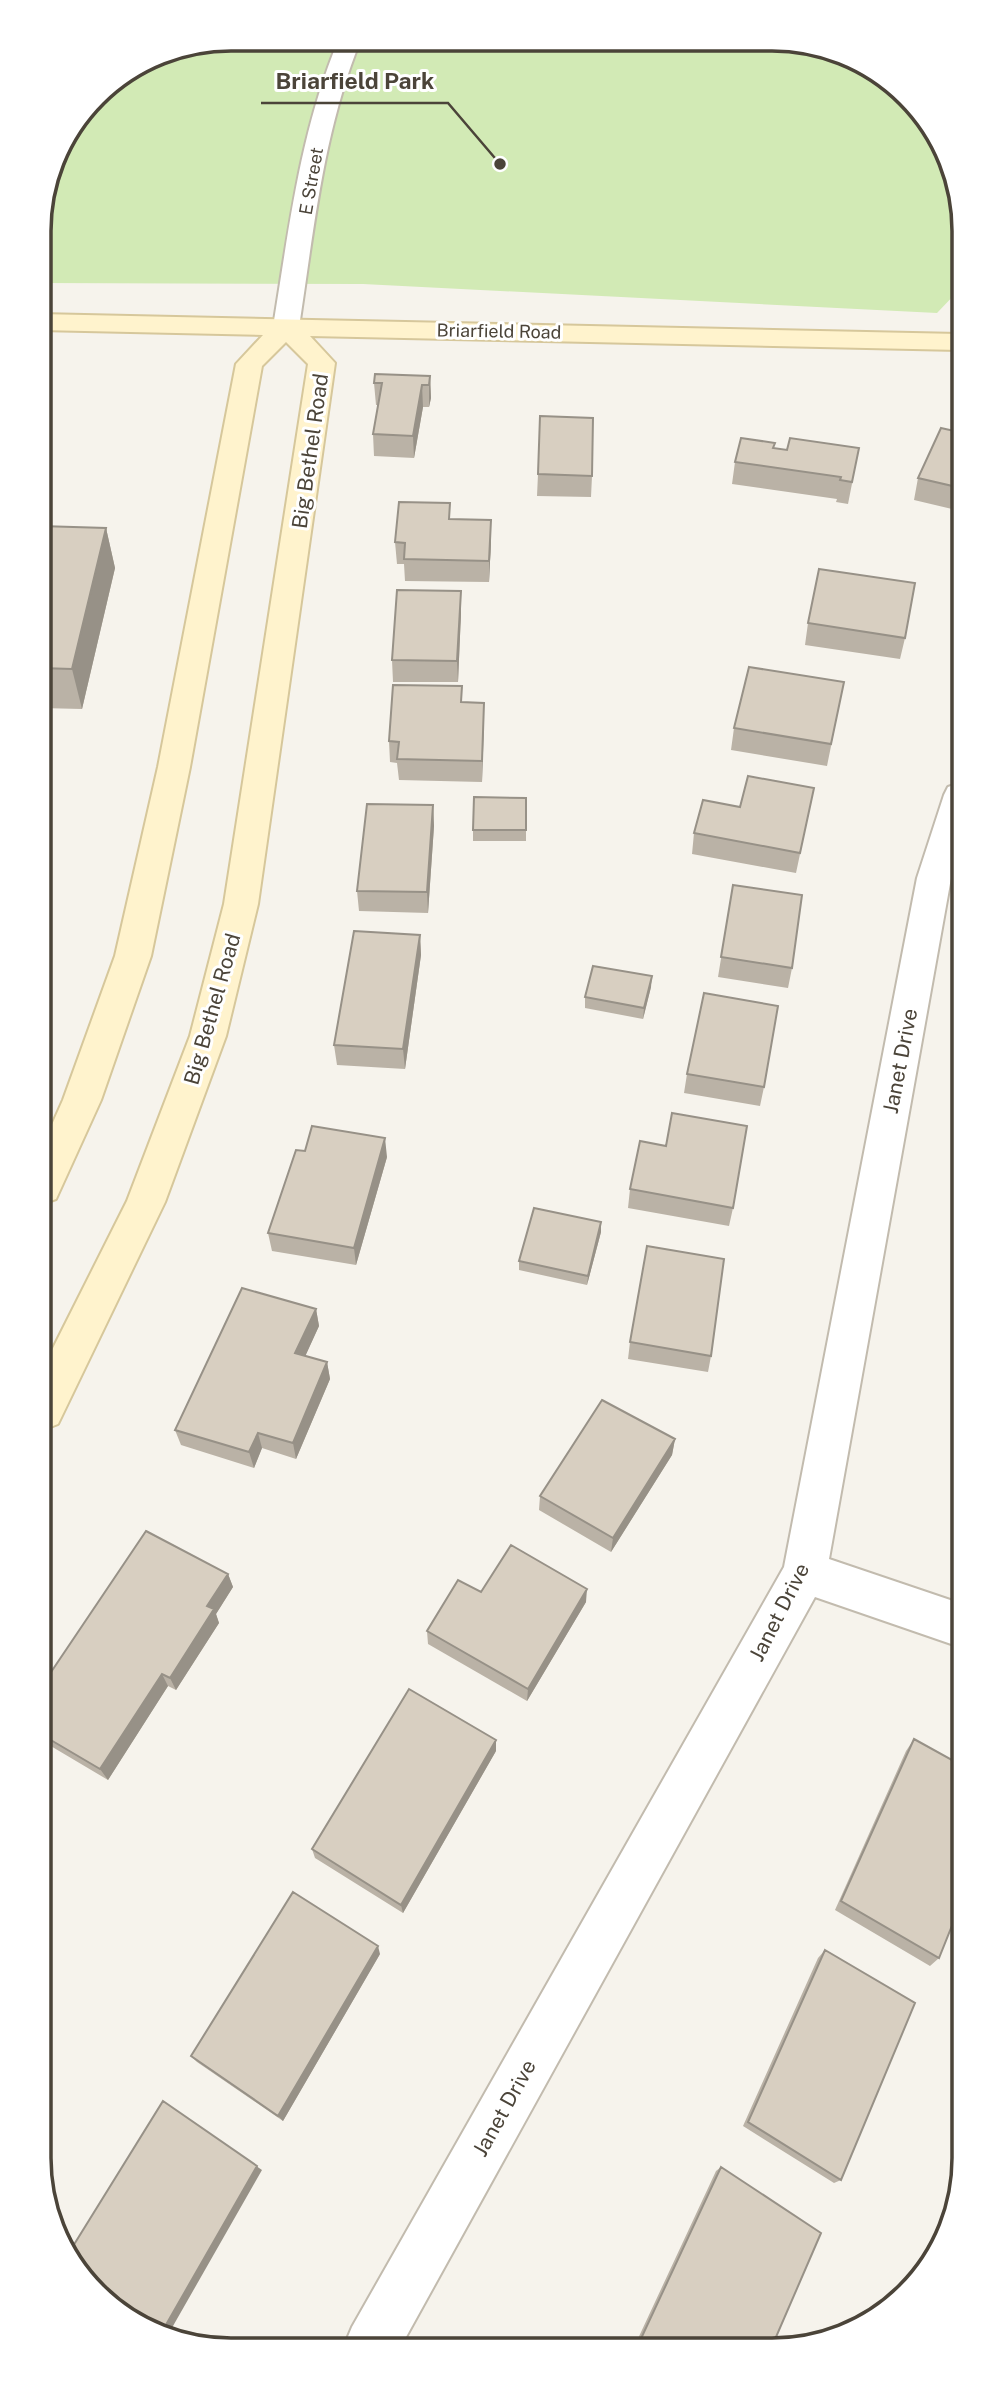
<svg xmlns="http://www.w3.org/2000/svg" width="1003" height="2389" viewBox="0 0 1003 2389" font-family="'Public Sans',sans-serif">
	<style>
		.green { fill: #d2eab5 }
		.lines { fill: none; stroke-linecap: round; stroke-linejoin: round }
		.minor-casing { stroke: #c2bbae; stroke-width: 4 }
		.tertiary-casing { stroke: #c2bbae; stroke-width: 4 }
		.secondary-casing { stroke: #d6c79b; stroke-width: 4 }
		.minor { fill: #fff; fill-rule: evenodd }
		.tertiary { fill: #fff; fill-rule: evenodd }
		.secondary { fill: #fff3cd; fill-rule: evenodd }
		.wall { fill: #bab2a6 }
		.shaded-wall { fill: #979187 }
		.building { fill: #d8cfc1; stroke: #979187; stroke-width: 2 }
		.labels { text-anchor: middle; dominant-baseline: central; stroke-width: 6; stroke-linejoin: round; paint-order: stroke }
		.far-street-label { font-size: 18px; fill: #4b4439; stroke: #fff }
		.street-label { font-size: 21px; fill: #4b4439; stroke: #fff }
		.rim { fill: none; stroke: #4b4439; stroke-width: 3.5 }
		.leader { fill: none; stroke: #4b4439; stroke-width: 2.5 }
		.callout-dot { fill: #4b4439; stroke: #fff; stroke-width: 2.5 }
		.callout-label { font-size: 23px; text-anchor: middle; font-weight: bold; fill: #4b4439; stroke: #fff; stroke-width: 6; stroke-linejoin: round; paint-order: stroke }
	</style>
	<rect width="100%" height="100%" fill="#f6f3ec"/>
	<path class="green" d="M231,39L809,42L899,87L958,182V291L937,313L363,284L39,283V218L59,146L104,87L158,53Z"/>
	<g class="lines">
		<defs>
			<path id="minor" d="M960,783V848L951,878L829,1559L962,1604L963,1648L815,1597L401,2346H344L352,2327L784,1567L917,878L944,795L948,787Z"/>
			<path id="tertiary" d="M339,39H361C323,132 314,229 299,327L295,333L286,335L277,333L273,327C289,229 300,131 339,39Z"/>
			<path id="secondary" d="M39,314L959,334V350L310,336L335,363L258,904L226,1036L165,1202L58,1424L43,1430L42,1370L127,1201L190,1036L224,904L308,364L286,342L262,366L190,767L151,956L101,1100L56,1199L42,1204V1147L63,1100L115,956L158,767L236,364L263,335L39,330Z"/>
		</defs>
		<use href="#minor" class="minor-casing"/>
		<use href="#tertiary" class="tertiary-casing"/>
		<use href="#secondary" class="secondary-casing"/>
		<use href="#minor" class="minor"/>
		<use href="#tertiary" class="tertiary"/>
		<use href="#secondary" class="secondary"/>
	</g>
	<path class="wall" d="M430,376L431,398L429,407H423L414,458L374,456L373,434L378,405H376L374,383Z
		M959,432V500L957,499L952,509L914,500L918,478Z
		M774,448L787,450L859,448L848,504L836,502L837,499L732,484L735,462Z
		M538,474L592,476L591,497L537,496Z
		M450,519L491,520V541L489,582L405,581L404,564H397L395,542Z
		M40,526L106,528L115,568L82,709L40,708Z
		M461,591V613L458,682H393L392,660Z
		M808,623L905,638L900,659L805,645Z
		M844,682L827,766L731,750L734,728Z
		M462,702L484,703L482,782L399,780L397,763L390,762L389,741Z
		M814,788L796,873L692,854L694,833L740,807Z
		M526,798V841H473V830Z
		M433,805L434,826L428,913L359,911L357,891Z
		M733,885L792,968L788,988L718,977Z
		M420,935L421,955L405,1069L337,1065L334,1045Z
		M651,987L643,1019L585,1008V997Z
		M687,1074L764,1087L760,1106L684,1093Z
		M666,1146L733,1208L729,1226L628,1208L630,1189Z
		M387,1157L356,1265L272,1251L268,1233Z
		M601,1222V1232L587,1285L519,1270V1261Z
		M316,1309L319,1326L305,1356L327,1362L330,1379L296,1459L262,1448L254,1468L181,1445L175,1430Z
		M630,1342L711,1356L708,1372L628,1359Z
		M675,1439L672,1455L611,1552L539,1510L540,1496Z
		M228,1574L233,1587L216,1614L219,1623L176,1690L168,1686L108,1780L44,1742L43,1684Z
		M481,1592L586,1602L527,1701L428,1644L427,1631Z
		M914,1739L939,1958L930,1966L835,1910L906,1751Z
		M496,1751L403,1913L315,1858L312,1849Z
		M825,1950L841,2180L834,2183L743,2126L818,1958Z
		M380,1954L283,2121L197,2062L191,2056Z
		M721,2167L773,2344L635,2345L716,2171Z"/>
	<path class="shaded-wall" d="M430,376L431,398L429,407V385Z
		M422,385L423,407L414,458L413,436Z
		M959,484V490L957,499L952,509Z
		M491,520V541L489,582V561Z
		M106,528L115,568L82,709L72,669Z
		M461,591V613L458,682L457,661Z
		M484,703V724L482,782V761Z
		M433,805L434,826L428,913L427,892Z
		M41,840L47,858L41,864Z
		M420,935L421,955L405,1069L403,1049Z
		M652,976L651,987L643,1019L644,1008Z
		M385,1138L387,1157L356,1265L354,1248Z
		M601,1222V1232L587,1285L588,1276Z
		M316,1309L319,1326L299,1370L295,1353Z
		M327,1362L330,1379L296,1459L293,1443Z
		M258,1433L262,1448L254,1468L249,1452Z
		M675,1439L672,1455L611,1552L613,1538Z
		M228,1574L233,1587L216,1614L219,1623L176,1690L170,1678L207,1606Z
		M587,1589L586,1602L527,1701L528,1689Z
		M162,1674L168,1686L108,1780L100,1769Z
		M496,1740V1751L403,1913L401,1905Z
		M44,1859L49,1864L44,1872Z
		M378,1946L380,1954L283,2121L278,2116Z
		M163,2101L262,2170L169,2333L163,2330Z"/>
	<path class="building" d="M375,374L430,376L429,385H422L413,436L373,434L382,383H374Z
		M540,416L593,418L592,476L538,474Z
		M941,428L959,432V484L957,487L918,478Z
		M741,438L775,443L773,448L787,450L790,438L859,448L852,482L840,480L841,477L735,462Z
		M399,502L450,503L449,519L491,520L489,561L404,559L405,543L395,542Z
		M40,526L106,528L72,669L40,668Z
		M819,569L915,583L905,638L808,623Z
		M397,590L461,591L457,661L392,660Z
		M749,667L844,682L831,744L734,728Z
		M393,685L462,686L461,702L484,703L482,761L397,759L399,742L389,741Z
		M748,776L814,788L800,853L694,833L703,800L740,807Z
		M474,797L526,798V830H473Z
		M367,804L433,805L427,892L357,891Z
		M733,885L802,895L792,968L721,957Z
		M354,931L420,935L403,1049L334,1045Z
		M593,966L652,976L644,1008L585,997Z
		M704,993L778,1006L764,1087L687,1074Z
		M672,1113L747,1126L733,1208L630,1189L640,1141L666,1146Z
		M312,1126L385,1138L354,1248L268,1233L296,1150L305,1151Z
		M534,1208L601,1222L588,1276L519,1261Z
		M647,1246L724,1259L711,1356L630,1342Z
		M242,1288L316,1309L295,1353L327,1362L293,1443L258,1433L249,1452L175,1430Z
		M602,1400L675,1439L613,1538L540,1496Z
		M146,1531L228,1574L207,1606L214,1609L170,1678L162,1674L100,1769L44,1736L43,1684Z
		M511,1545L587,1589L528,1689L427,1631L458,1580L481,1592Z
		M409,1689L496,1740L401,1905L312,1849Z
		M914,1739L963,1766V1898L939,1958L841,1901Z
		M293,1892L378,1946L278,2116L191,2056Z
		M825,1950L915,2003L841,2180L748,2122Z
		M163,2101L257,2166L163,2330L95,2294L70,2251Z
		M721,2167L821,2233L773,2344L638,2345Z"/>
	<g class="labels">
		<g class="far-street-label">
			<text transform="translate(311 181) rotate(-80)">E Street</text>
			<text transform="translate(499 331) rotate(1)">Briarfield Road</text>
		</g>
		<g class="street-label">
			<text transform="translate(310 451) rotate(-82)">Big Bethel Road</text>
			<text transform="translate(212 1009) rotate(-74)">Big Bethel Road</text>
			<text transform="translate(900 1061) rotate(-79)">Janet Drive</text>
			<text transform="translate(779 1612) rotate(-63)">Janet Drive</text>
			<text transform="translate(504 2108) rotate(-61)">Janet Drive</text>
		</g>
	</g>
	<path d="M0 0H1003V2389H0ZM231 51H772A180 180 0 0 1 952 231V2158A180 180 0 0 1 772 2338H231A180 180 0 0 1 51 2158V231A180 180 0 0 1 231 51Z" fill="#fff" fill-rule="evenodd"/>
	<path class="rim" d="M231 51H772A180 180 0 0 1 952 231V2158A180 180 0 0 1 772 2338H231A180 180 0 0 1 51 2158V231A180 180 0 0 1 231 51Z"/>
	<path class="leader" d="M500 164L448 103H261"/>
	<circle class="callout-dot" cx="500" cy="164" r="7"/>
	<g class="callout-label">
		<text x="355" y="89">Briarfield Park</text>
	</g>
</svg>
